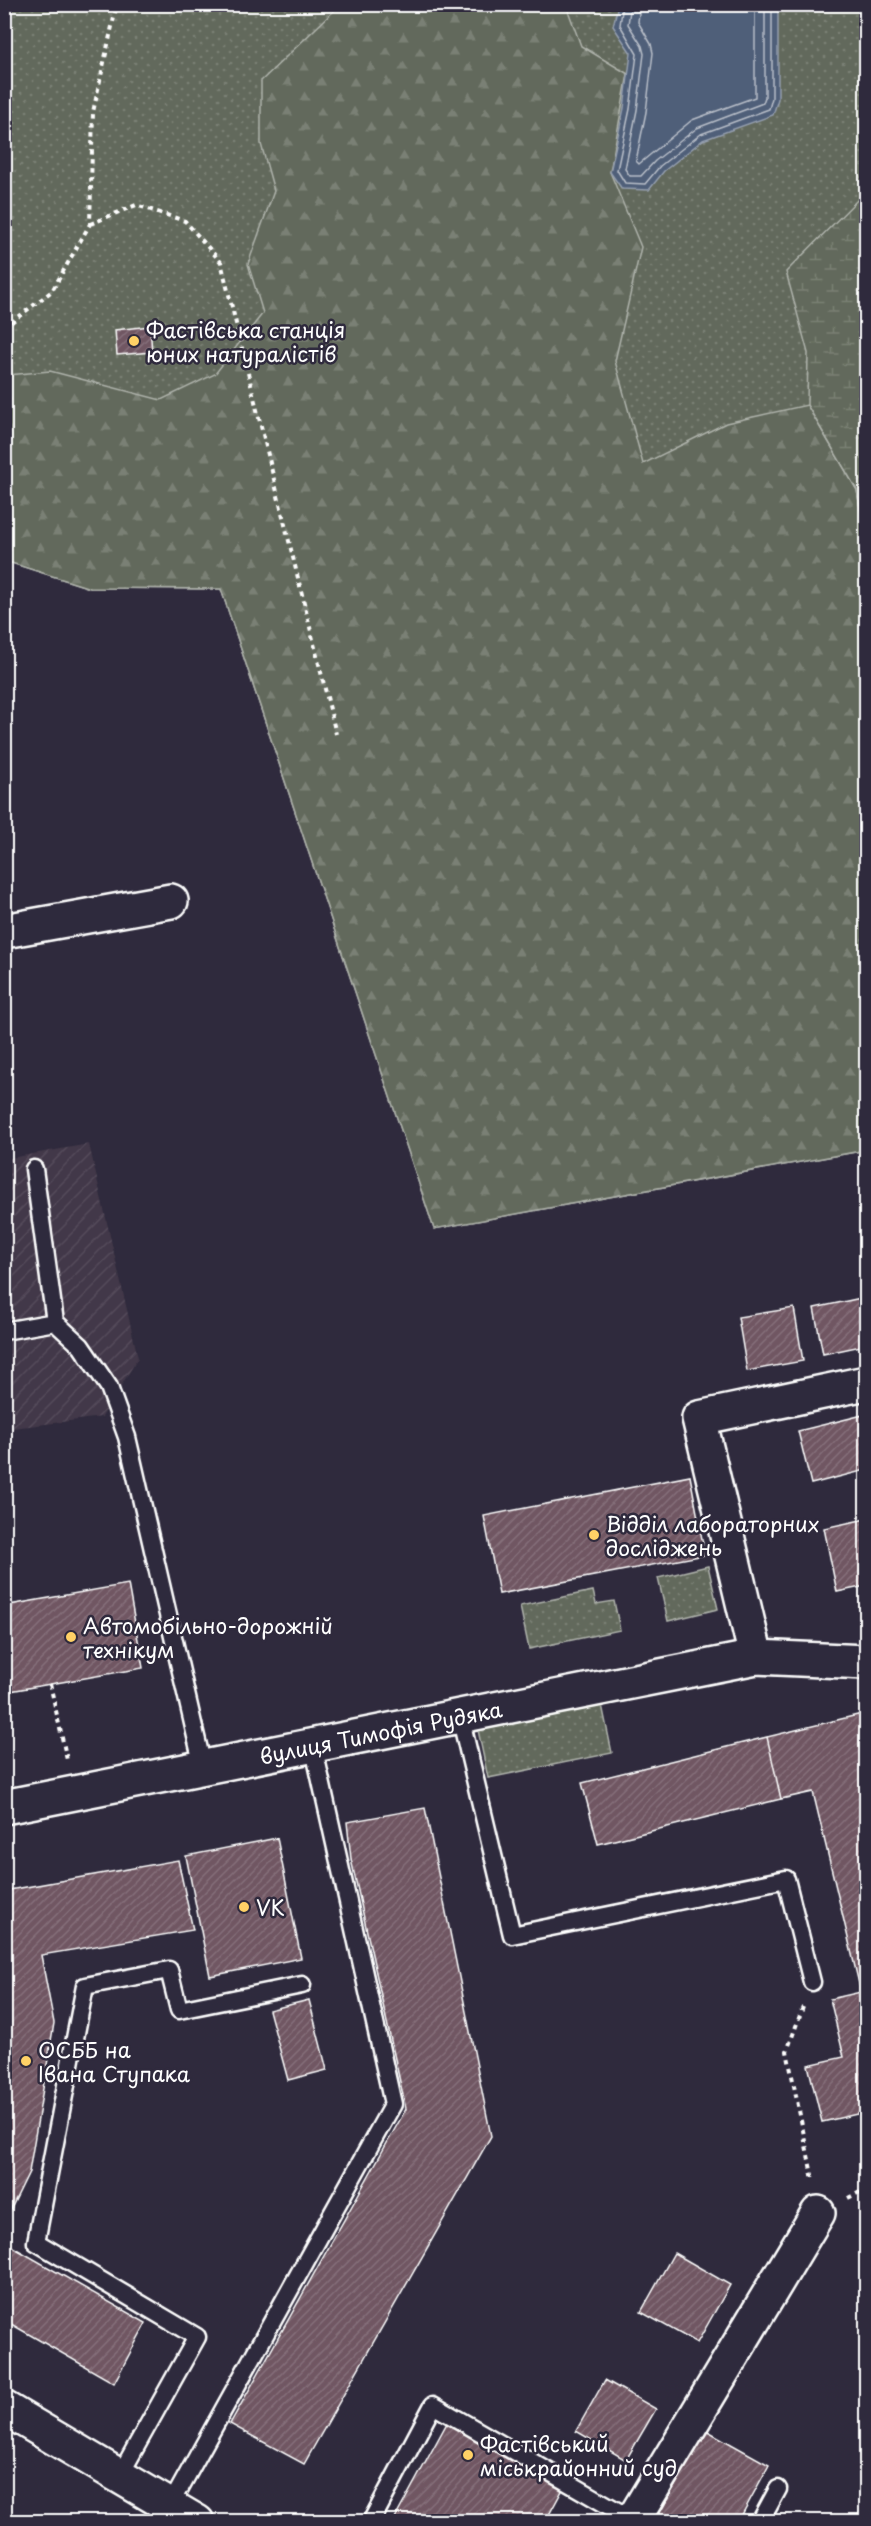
<svg xmlns="http://www.w3.org/2000/svg" width="871" height="2526" viewBox="0 0 871 2526" font-family="'Playpen Sans',sans-serif">
	<style>
		.industrial { fill: url(#industrial-furrows) }
		.green { fill: url(#green-dots); stroke: #b0b4ad; stroke-width: 1.5 }
		.forest { fill: url(#forest-firs); stroke: #b0b4ad; stroke-width: 1.5 }
		.wetland { fill: url(#wetland-marsh); stroke: #b0b4ad; stroke-width: 1.5 }
		.water { fill: #4f5f79; stroke: #959faf; stroke-width: 1.5 }
		.lines { fill: none; stroke-linecap: round; stroke-linejoin: round }
		.shore { stroke: #b9bfc9; stroke-width: 1.5 }
		.building { fill: url(#building-hatch); stroke: #fff; stroke-width: 1.5 }
		.service-casing { stroke: #fff; stroke-width: 21 }
		.minor-casing { stroke: #fff; stroke-width: 38 }
		.tertiary-casing { stroke: #fff; stroke-width: 38 }
		.path { stroke: #fff; stroke-width: 4; stroke-dasharray: 4.5 4.5; stroke-linecap: butt }
		.service { stroke: #2f2a3d; stroke-width: 16 }
		.minor { stroke: #2f2a3d; stroke-width: 33 }
		.tertiary { stroke: #2f2a3d; stroke-width: 33 }
		.poi-dot { fill: #ffd166; stroke: #2f2a3d; stroke-width: 2 }
		.labels { text-anchor: middle; dominant-baseline: central; stroke-width: 5; stroke-linejoin: round; paint-order: stroke }
		.poi-label { font-size: 21px; fill: #fff; stroke: #2f2a3d; text-anchor: start }
		.street-label { font-size: 21px; fill: #fff; stroke: #2f2a3d }
	</style>
	<defs>
		<pattern id="industrial-furrows" width="10" height="10" patternUnits="userSpaceOnUse" patternTransform="scale(1.5)"><rect width="10" height="10" fill="#423848"/><path d="M-1 1l2-2M0 10L10 0M9 11l2-2" fill="none" stroke="#554c5a"/></pattern>
		<pattern id="green-dots" width="8" height="8" patternUnits="userSpaceOnUse" patternTransform="scale(1.5)"><rect width="8" height="8" fill="#62695b"/><path d="M2 2h.1M6 6h.1" fill="none" stroke="#7a8074" stroke-width="1.8" stroke-linecap="round"/></pattern>
		<pattern id="forest-firs" width="22" height="20" patternUnits="userSpaceOnUse" patternTransform="scale(1.5)"><rect width="22" height="20" fill="#62695b"/><path d="M5 1l3.5 6h-7zM16 11l3.5 6h-7z" fill="#7a8074"/></pattern>
		<pattern id="wetland-marsh" width="20" height="14" patternUnits="userSpaceOnUse" patternTransform="scale(1.5)"><rect width="20" height="14" fill="#62695b"/><path d="M1 5h8M5 5V1M11 12h8M15 12V8" fill="none" stroke="#7a8074"/></pattern>
		<pattern id="building-hatch" width="6" height="6" patternUnits="userSpaceOnUse" patternTransform="scale(1.5)"><rect width="6" height="6" fill="#6f5762"/><path d="M-1 1l2-2M0 6l6-6M5 7l2-2" fill="none" stroke="#85707a"/></pattern>
	</defs>
	<rect width="100%" height="100%" fill="#2f2a3d"/>
	<filter id="ink" filterUnits="userSpaceOnUse"><feTurbulence type="fractalNoise" baseFrequency=".0167" numOctaves="2"/><feDisplacementMap in="SourceGraphic" scale="12" xChannelSelector="R" yChannelSelector="G"/><feConvolveMatrix kernelMatrix="1 2 1 2 8 2 1 2 1" color-interpolation-filters="sRGB"/></filter>
	<g filter="url(#ink)">
		<path class="industrial" d="M89,1144L138,1358L102,1417L5,1429V1159Z"/>
		<path class="green" d="M5,5H866V1150L434,1229L221,589L90,588L5,561Z
			M708,1566L718,1609L668,1621L658,1578Z
			M593,1591L596,1604L614,1601L620,1630L529,1649L520,1606Z
			M601,1700L612,1753L488,1778L477,1725Z"/>
		<path class="forest" d="M340,5H566L581,46L628,74L610,172L641,247L615,361L643,464L726,423L807,405L857,490L866,543V1150L434,1229L221,589L90,588L5,561L4,381L8,375L50,371L161,400L215,374L263,313L248,264L274,191L261,144V81Z"/>
		<path class="wetland" d="M866,191V543L857,490L807,405L808,353L786,272Z"/>
		<path class="water" d="M618,5H778V99L773,115L703,140L664,171L649,190L622,189L610,172L624,108L631,53L613,26Z"/>
		<g class="lines">
			<path class="shore" d="M623,4L620,25L637,54L630,109L617,170L625,183L645,184L660,166L701,134L769,109L772,98V4
				M631,4L628,24L642,46L644,54L637,110L625,169L630,176H641L655,161L697,128L763,103L765,97V4
				M640,4L638,22L651,44L653,53L646,112L636,161L639,164L692,120L755,97V4"/>
		</g>
		<path class="building" d="M150,326L152,352L117,355L115,330Z
			M866,1297V1345L823,1354L814,1308Z
			M794,1308L803,1361L747,1371L738,1317Z
			M863,1415L866,1429V1470L811,1484L798,1431Z
			M690,1476L705,1555L499,1594L484,1516Z
			M866,1519V1586L837,1592L824,1528Z
			M128,1584L143,1668L4,1692V1606Z
			M866,1713V2112L822,2122L808,2065L844,2057L830,1999L861,1992L813,1792L781,1799L767,1737Z
			M767,1737L781,1799L598,1844L582,1783Z
			M425,1808L491,2136L304,2464L230,2424L406,2109L351,1859L347,1822Z
			M277,1838L301,1958L210,1976L186,1856Z
			M178,1860L193,1930L41,1955L54,2023L29,2172L4,2223V1891Z
			M309,2000L327,2070L288,2080L269,2010Z
			M4,2242L146,2323L114,2383L4,2320Z
			M674,2253L730,2285L697,2343L641,2312Z
			M605,2380L656,2409L626,2460L576,2431Z
			M447,2423L564,2487L545,2522H393Z
			M706,2430L769,2465L738,2522H655Z"/>
		<g class="lines">
			<defs>
				<path id="service" d="M34,1169L55,1322L81,1346L109,1387L127,1437L203,1767
					M4,1331L55,1322
					M460,1716L512,1935L786,1879L812,1982
					M120,2475L197,2337L36,2242L85,1986L169,1970L179,2010L302,1985
					M170,2506L393,2104L313,1745
					M371,2522L433,2405L633,2520
					M760,2522L778,2489"/>
				<g id="minor">
					<path d="M4,931L171,901"/>
					<path d="M756,1657L699,1418L866,1383"/>
					<path id="s1" d="M4,1807L756,1657L866,1662"/>
					<path d="M632,2522L818,2213"/>
				</g>
				<path id="tertiary" d="M4,2408L197,2522"/>
			</defs>
			<use href="#service" class="service-casing"/>
			<use href="#minor" class="minor-casing"/>
			<use href="#tertiary" class="tertiary-casing"/>
			<path class="path" d="M4,21L11,10L19,4
				M90,224L136,205L185,221L221,262L336,734
				M4,328L52,291L90,224L93,112L117,4
				M50,1684L67,1760
				M803,2007L787,2051L813,2180
				M848,2198L866,2189"/>
			<use href="#service" class="service"/>
			<use href="#minor" class="minor"/>
			<use href="#tertiary" class="tertiary"/>
		</g>
	</g>
	<g class="poi-dot">
		<circle cx="134" cy="341" r="6"/>
		<circle cx="594" cy="1535" r="6"/>
		<circle cx="71" cy="1637" r="6"/>
		<circle cx="244" cy="1907" r="6"/>
		<circle cx="26" cy="2061" r="6"/>
		<circle cx="468" cy="2455" r="6"/>
	</g>
	<g class="labels">
		<g class="poi-label">
			<text x="146" y="329">Фастівська станція<tspan x="146" dy="24">юних натуралістів</tspan></text>
			<text x="606" y="1523">Відділ лабораторних<tspan x="606" dy="24">досліджень</tspan></text>
			<text x="83" y="1625">Автомобільно-дорожній<tspan x="83" dy="24">технікум</tspan></text>
			<text x="256" y="1907">VK</text>
			<text x="38" y="2049">ОСББ на<tspan x="38" dy="24">Івана Ступака</tspan></text>
			<text x="480" y="2443">Фастівський<tspan x="480" dy="24">міськрайонний суд</tspan></text>
		</g>
		<g class="street-label">
			<text stroke="none"><textPath href="#s1" startOffset="384">вулиця Тимофія Рудяка</textPath></text>
		</g>
	</g>
	<rect width="871" height="2526" fill="none" stroke="#2f2a3d" stroke-width="24"/>
	<rect x="12" y="12" width="847" height="2502" fill="none" stroke="#fff" stroke-width="2" filter="url(#ink)"/>
</svg>
